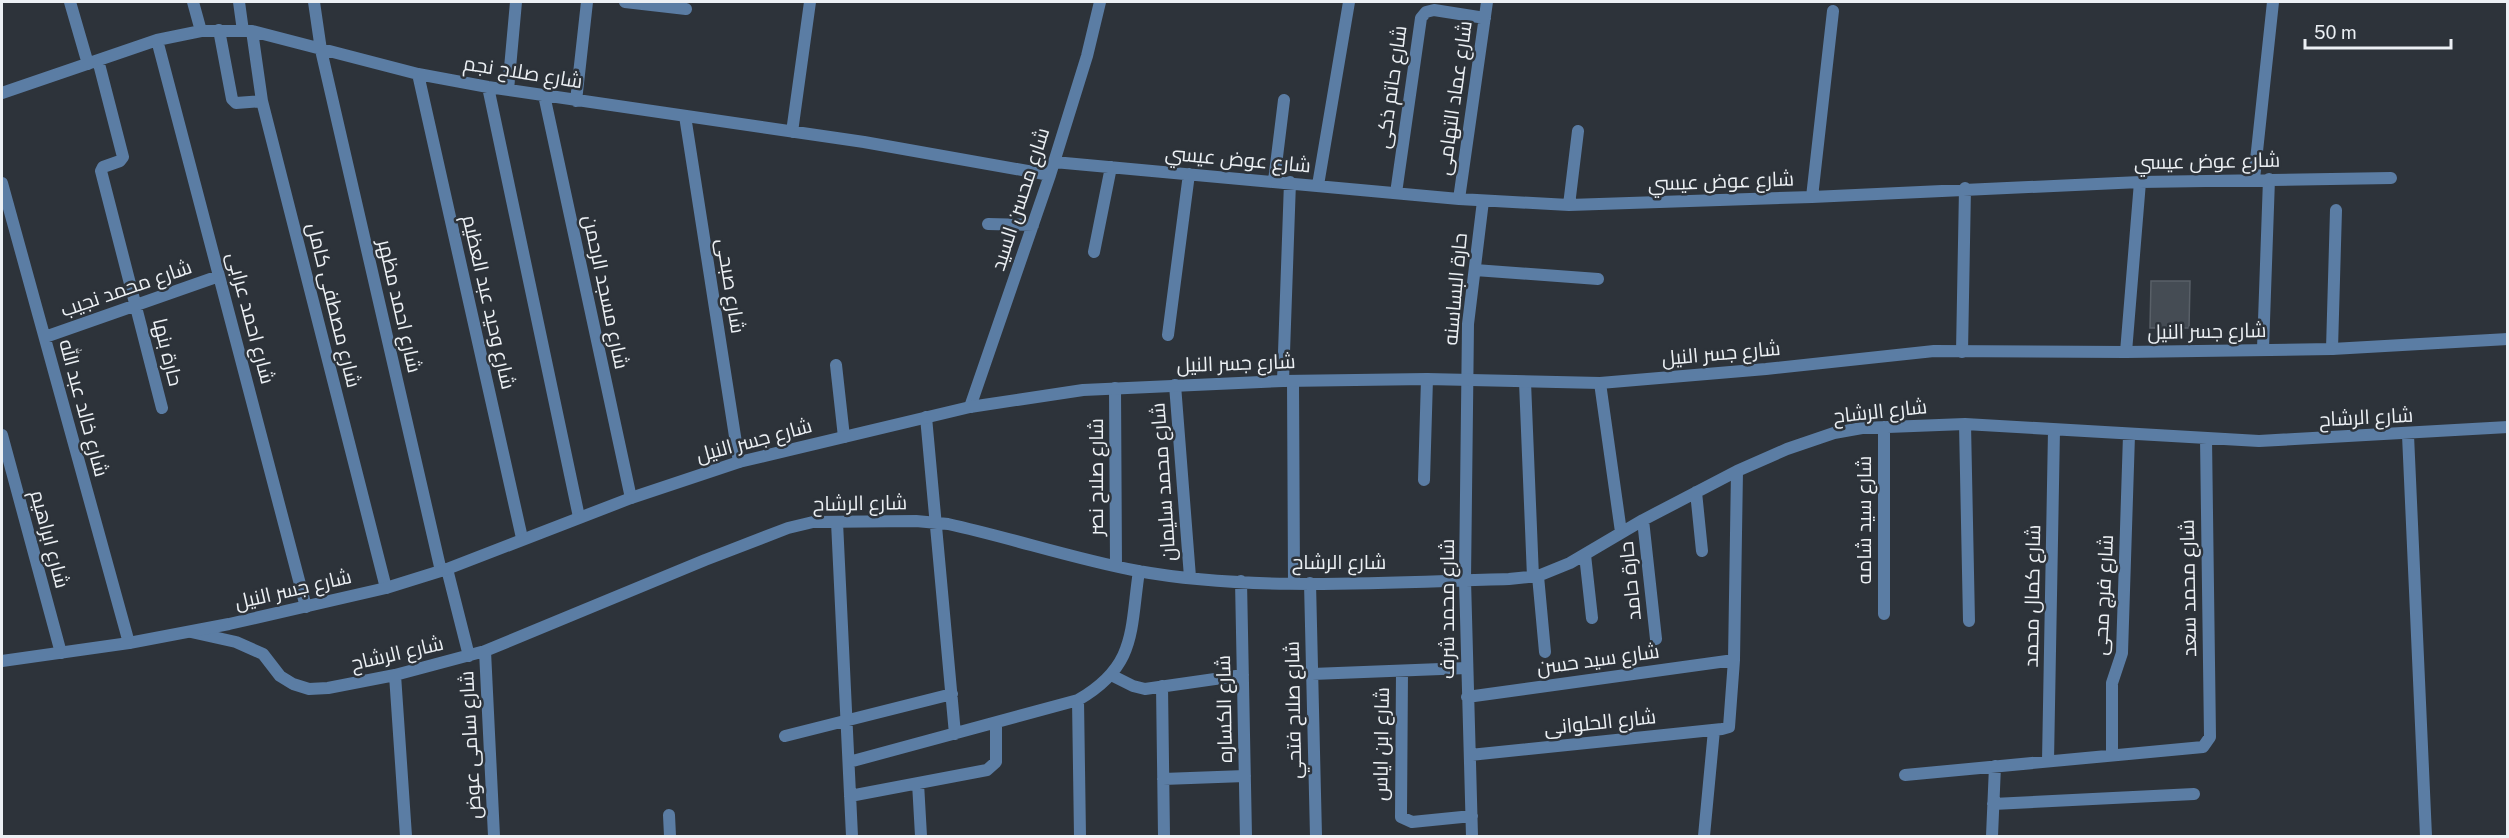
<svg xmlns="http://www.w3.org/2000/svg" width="2509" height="838" viewBox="0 0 2509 838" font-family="'Public Sans',Cairo,sans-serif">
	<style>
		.building { fill: #454c54; stroke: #596068; stroke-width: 1.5 }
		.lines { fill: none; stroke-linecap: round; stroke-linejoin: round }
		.minor { stroke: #5b7da4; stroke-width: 12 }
		.tertiary { stroke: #5b7da4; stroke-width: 12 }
		.labels { text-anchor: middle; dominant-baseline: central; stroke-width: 5; stroke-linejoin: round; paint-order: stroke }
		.street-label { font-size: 20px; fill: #ecf0f4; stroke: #2d333a }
	</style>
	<rect width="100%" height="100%" fill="#2d333a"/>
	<path class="building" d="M2151,281H2190L2189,328H2150Z"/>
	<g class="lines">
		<path class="minor" d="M70,2L88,64
			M193,2L201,31
			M239,2L243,31
			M314,2L321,50L441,571
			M625,2L686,9
			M219,30L232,99L236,103L262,101
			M252,31L262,101L386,588
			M157,40L306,607
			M98,60L123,157L120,161L103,167L101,171L162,408
			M418,74L522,538
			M488,87L579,517
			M508,90L516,2
			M2,93L157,40L201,31H252L418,74L488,87L864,142L1050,175
			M544,95L631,498
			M576,101L587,2
			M685,116L739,462
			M792,132L810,2
			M1054,162L1459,199L1569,205L1812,197L2140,182L2391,178
			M2254,179L2273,2
			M1274,181L1284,100
			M2,183L129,643
			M1318,185L1349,2
			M1396,193L1421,18L1426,12L1434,10L1485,18
			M1812,197L1833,11
			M1459,199L1487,2
			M1569,205L1578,131
			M988,224L1033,225
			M1094,252L1111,167
			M1475,270L1598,279
			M1168,335L1189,174
			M45,337L219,276
			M2263,349L2269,179
			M2332,349L2336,210
			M1962,352L1965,188
			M2126,352L2140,182
			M836,365L844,437
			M1283,381L1290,182
			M1293,381L1294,582
			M1525,382L1533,577
			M1600,383L1621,532
			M1175,385L1190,577
			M1115,388L1116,566
			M970,407L1050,175L1087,56L1100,2
			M926,417L955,734
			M1965,424L1969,621
			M2,435L61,653
			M2408,435L2426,836
			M1424,480L1427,379
			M1696,492L1702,551
			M1643,520L1656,639
			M837,522L852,836
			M1585,555L1592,618
			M447,569L469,656
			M1538,576L1545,652
			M1241,581L1246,836
			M1310,583L1316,836
			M1884,614V427
			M191,632L236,642L263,654L280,676L293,684L309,689L328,688L395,675L485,651L705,560L788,528L813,522L916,521L948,524C1012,538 1074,559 1138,571C1254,592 1391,582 1509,579L1538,576L1570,563L1643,520L1737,471L1787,449L1834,433L1862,428L1965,424L2259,441L2508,427
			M485,651L494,836
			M1402,671L1401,817L1412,822L1472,816
			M1312,674L1467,668
			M395,675L406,836
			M1111,675L1133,686L1145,689L1243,675
			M1162,686L1164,836
			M1467,697L1734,660
			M1078,700L1080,836
			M785,736L952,694
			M1470,755L1722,729L1729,727L1734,660L1737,471
			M2112,755V683L2122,653L2129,435
			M2048,761L2054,430
			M849,762L1078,700C1137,666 1130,631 1139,571
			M1905,775L2203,747L2210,737L2206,438
			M1163,779L1245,776
			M918,783L921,836
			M850,796L987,770L996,762V723
			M1993,804L2194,794
			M669,815L670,836
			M1472,836L1465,580L1468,324L1483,201
			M1704,836L1714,730
			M1992,836L1995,766"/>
		<path class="tertiary" d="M2,661L129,643L229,624L386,588L447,569L631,498L739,462L970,407L1083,390L1283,381L1427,379L1600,383L1766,369L1934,351L2126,352L2332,349L2508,339"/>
	</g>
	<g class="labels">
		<g class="street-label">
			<text transform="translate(523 72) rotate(9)">شارع صلاح نجم</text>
			<text transform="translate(1391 87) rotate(-82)">شارع حاتم ذكى</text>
			<text transform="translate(1454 98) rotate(-82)">شارع عماد التهامى</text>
			<text transform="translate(1238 159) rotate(5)">شارع عوض عيسي</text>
			<text transform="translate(2207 161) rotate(-1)">شارع عوض عيسي</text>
			<text transform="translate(1721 181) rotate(-2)">شارع عوض عيسي</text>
			<text transform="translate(1020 199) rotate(-72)">شارع محسن السيد</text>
			<text transform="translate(731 286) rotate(81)">شارع صبحى</text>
			<text transform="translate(126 288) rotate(-19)">شارع محمد نجيب</text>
			<text transform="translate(1455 289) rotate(-85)">حارة البساسنه</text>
			<text transform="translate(606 292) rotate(78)">شارع مسجد الرحمن</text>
			<text transform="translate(489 302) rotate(77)">شارع وحيد عبد العظيم</text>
			<text transform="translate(334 305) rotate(76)">شارع مصطفى كامل</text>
			<text transform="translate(400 306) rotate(77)">شارع احمد مظهر</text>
			<text transform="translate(251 318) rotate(75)">شارع احمد عرابى</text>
			<text transform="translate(2207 331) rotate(-1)">شارع جسر النيل</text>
			<text transform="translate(168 352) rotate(76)">حارة بنها</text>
			<text transform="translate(1721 353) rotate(-5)">شارع جسر النيل</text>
			<text transform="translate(1236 363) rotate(-2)">شارع جسر النيل</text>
			<text transform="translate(84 408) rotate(75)">شارع خالد عبد الله</text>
			<text transform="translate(1880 411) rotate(-6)">شارع الرشاح</text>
			<text transform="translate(2366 417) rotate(-3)">شارع الرشاح</text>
			<text transform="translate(754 440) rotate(-15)">شارع جسر النيل</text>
			<text transform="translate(1096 477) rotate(-90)">شارع صلاح نصر</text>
			<text transform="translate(1163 482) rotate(-94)">شارع محمد سليمان</text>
			<text transform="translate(860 503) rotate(-1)">شارع الرشاح</text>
			<text transform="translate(1864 520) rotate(-90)">شارع سيد شامه</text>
			<text transform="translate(50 539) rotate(75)">شارع ابراهيم</text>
			<text x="1339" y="562">شارع الرشاح</text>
			<text transform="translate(1630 581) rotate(-96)">حارة حامد</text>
			<text transform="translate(2188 588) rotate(-91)">شارع محمد سعد</text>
			<text transform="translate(293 589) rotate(-13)">شارع جسر النيل</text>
			<text transform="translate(2103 595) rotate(-87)">شارع فرج محى</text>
			<text transform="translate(2032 596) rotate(-89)">شارع كمال محمد</text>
			<text transform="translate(1447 609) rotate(-90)">شارع محمد شرف</text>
			<text transform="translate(397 653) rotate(-13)">شارع الرشاح</text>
			<text transform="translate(1598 659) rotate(-8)">شارع سيد حسن</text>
			<text transform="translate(1224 709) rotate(-91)">شارع الكساره</text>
			<text transform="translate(1293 710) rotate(-91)">شارع صلاح فتحي</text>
			<text transform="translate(1600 722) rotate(-6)">شارع الحلوانى</text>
			<text transform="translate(1381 744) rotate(-89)">شارع ابن اياس</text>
			<text transform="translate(470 745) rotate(-93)">شارع سامى عوض</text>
		</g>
	</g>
	<rect width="2509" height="838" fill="none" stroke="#ecf0f4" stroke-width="6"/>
	<path d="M2305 39v9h146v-9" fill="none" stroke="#ecf0f4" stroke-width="3"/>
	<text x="2314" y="39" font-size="18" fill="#ecf0f4" stroke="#2d333a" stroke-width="4.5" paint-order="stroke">50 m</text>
</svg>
